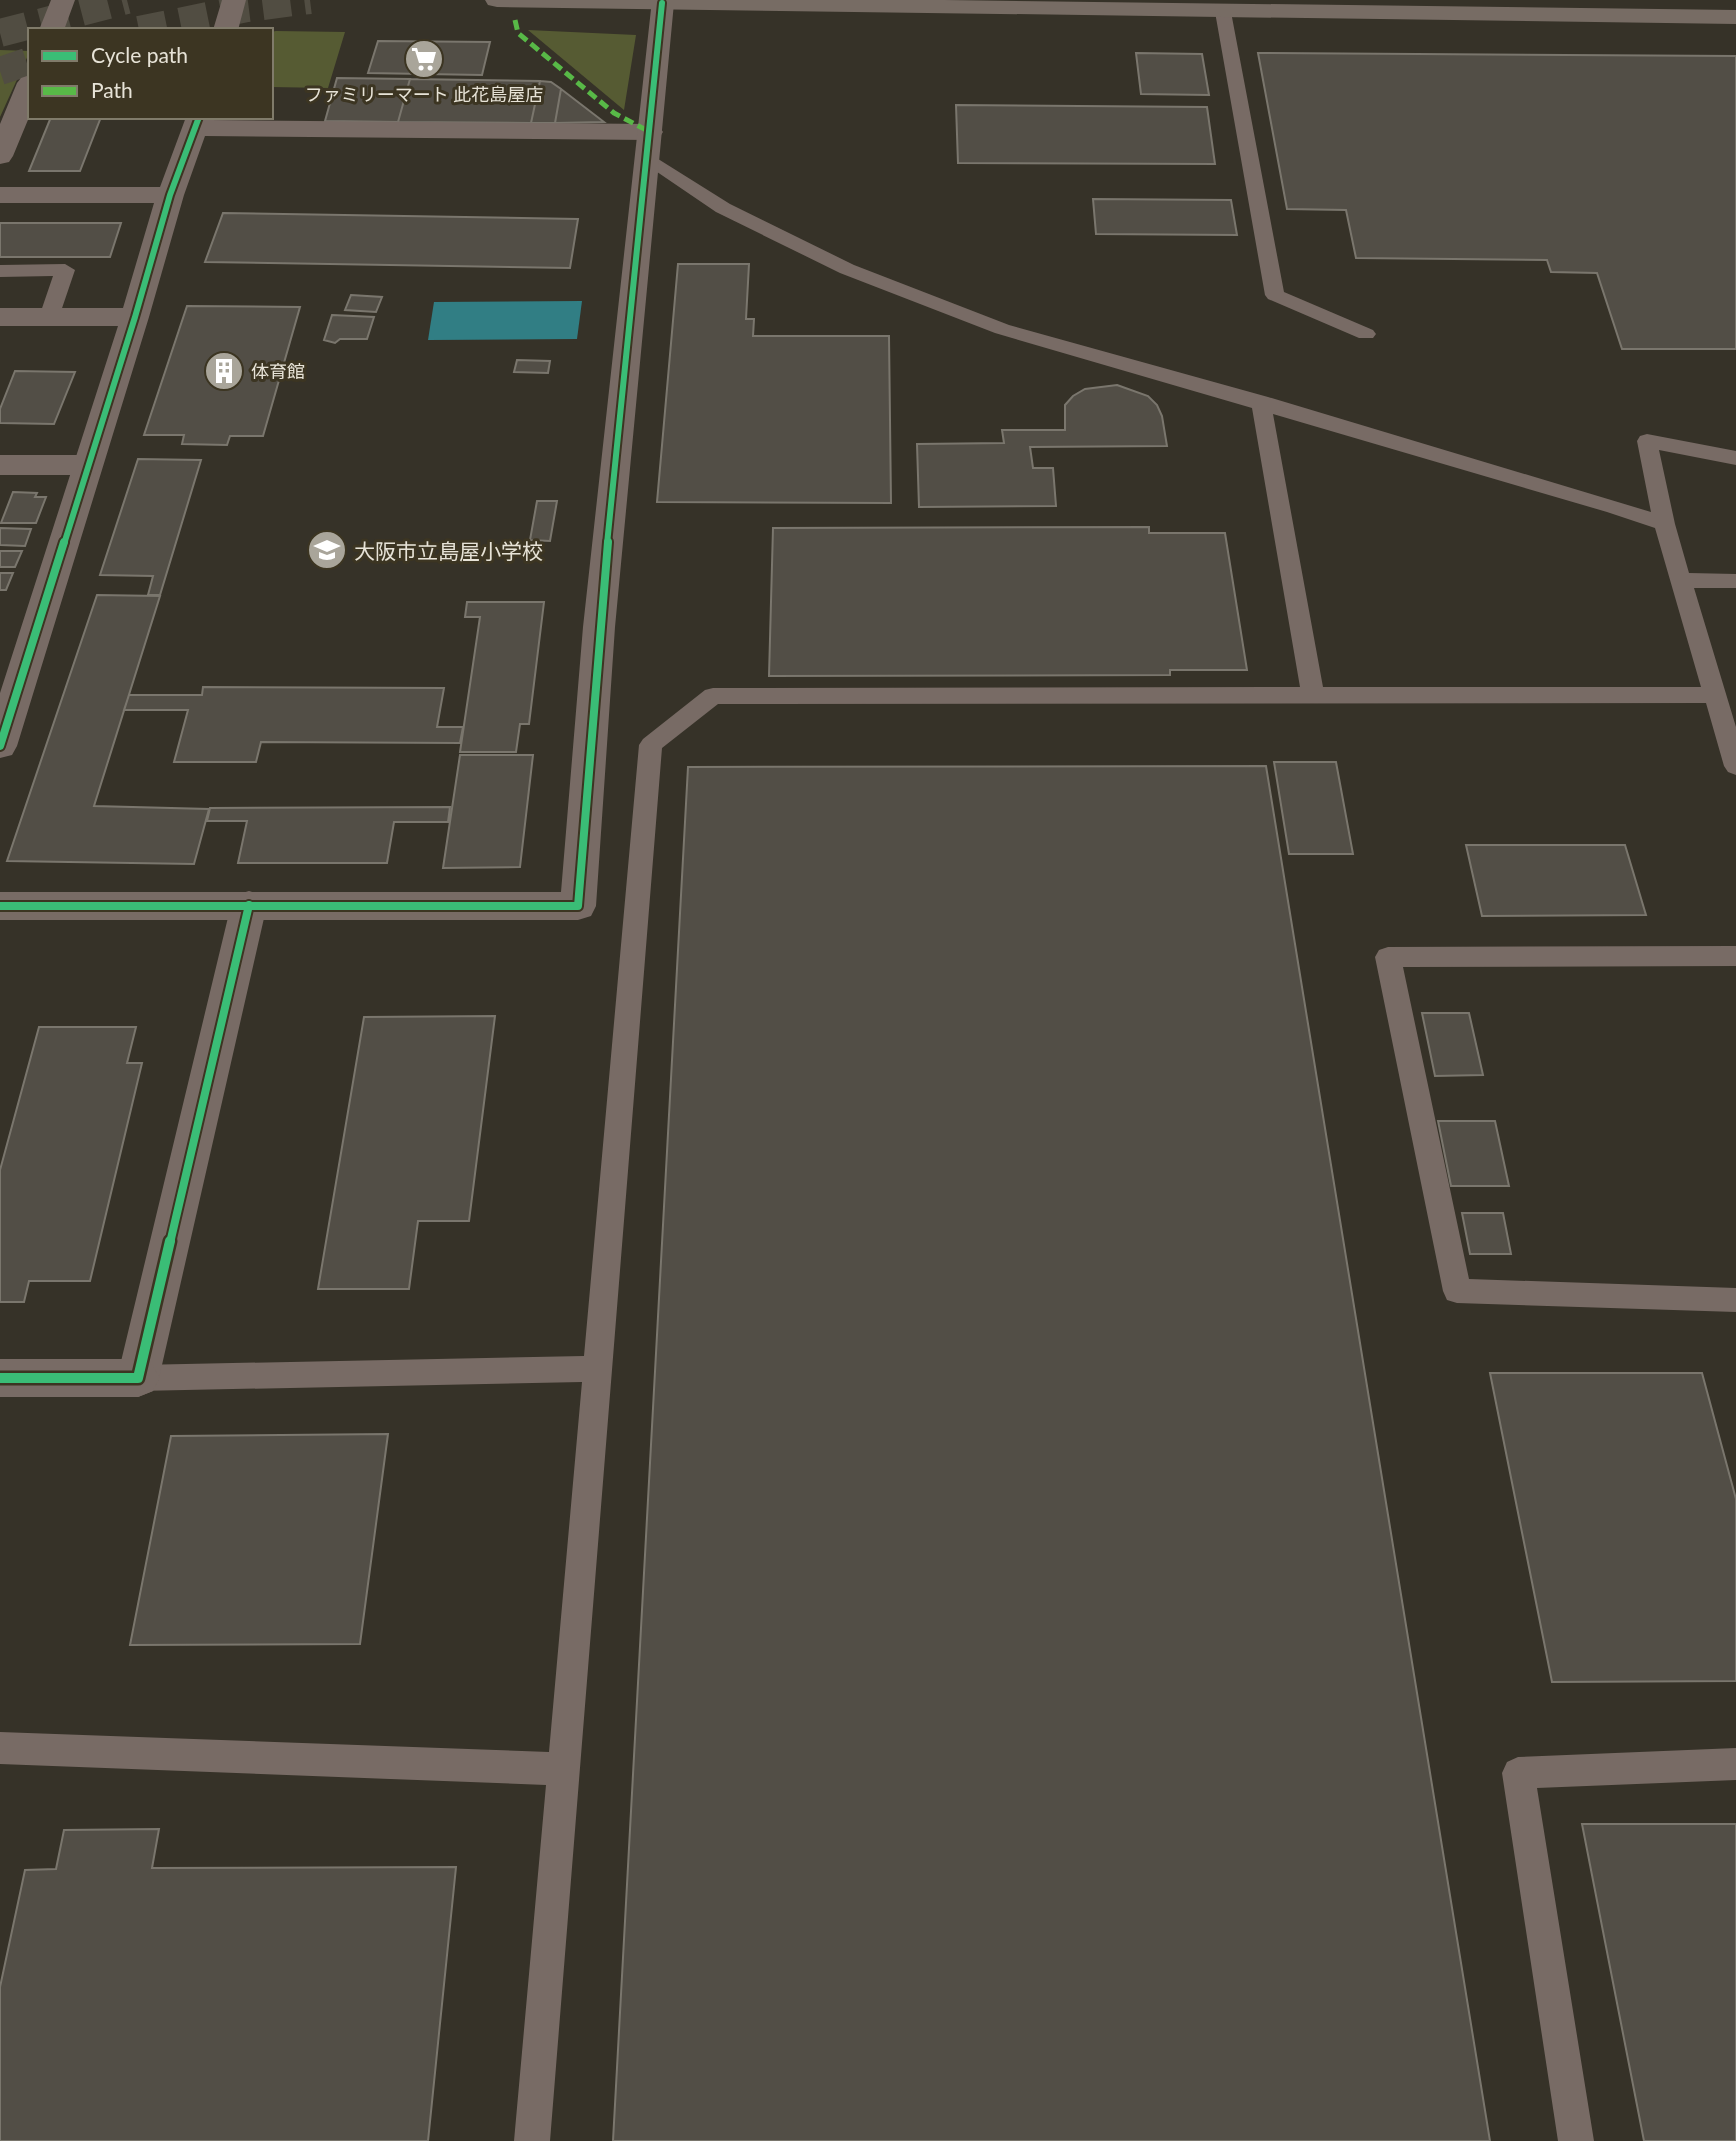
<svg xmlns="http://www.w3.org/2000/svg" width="1736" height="2141" viewBox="0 0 1736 2141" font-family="Lato,'Noto Sans JP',sans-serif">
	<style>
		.green { fill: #565b33 }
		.water { fill: #317e84 }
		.building { fill: #524e46; stroke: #7a766d; stroke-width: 2 }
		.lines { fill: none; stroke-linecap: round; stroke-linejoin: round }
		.motorway-tunnel { stroke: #514d42; stroke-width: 28; stroke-dasharray: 28 14; stroke-linecap: butt }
		.service { fill: #786b65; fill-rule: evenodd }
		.minor { fill: #786b65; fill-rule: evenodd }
		.tertiary { fill: #786b65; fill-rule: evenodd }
		.primary { fill: #776c64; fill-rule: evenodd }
		.quiet { stroke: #58b947; stroke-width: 5; stroke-dasharray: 10 5; stroke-linecap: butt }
		.cycleway-far2-casing { stroke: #3c3522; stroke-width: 10 }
		.cycleway-far1-casing { stroke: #3c3522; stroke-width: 12 }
		.cycleway-casing { stroke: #3c3522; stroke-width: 15 }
		.cycleway-far2 { stroke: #3abd76; stroke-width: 6 }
		.cycleway-far1 { stroke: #3abd76; stroke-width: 8 }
		.cycleway { stroke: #3abd76; stroke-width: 10 }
		.labels { text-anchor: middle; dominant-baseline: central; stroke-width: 6; stroke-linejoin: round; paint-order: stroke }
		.far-poi-label { font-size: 18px; fill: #e7e3d7; stroke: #3c3522 }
		.poi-label { font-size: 21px; fill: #e7e3d7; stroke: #3c3522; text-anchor: start }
	</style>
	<rect width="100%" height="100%" fill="#363228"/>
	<path class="green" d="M528,30L636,35L624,110Z
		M276,31L345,32L328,88L271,87V32Z
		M0,50L30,51L0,117Z"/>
	<path class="water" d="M582,301L577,339L428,340L434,302Z"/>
	<path class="building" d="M378,41L490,42L482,75L368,73Z
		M1136,53L1202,54L1209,95L1141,94Z
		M1258,53L1736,56V349H1622L1597,273L1551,272L1547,260L1356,258L1346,210L1287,209Z
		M337,78L410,79L398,122L325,121Z
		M410,79L540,81L531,123L398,122Z
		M540,81L551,82L561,89L555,123H531Z
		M561,89L604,122L555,123Z
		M956,105L1207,107L1215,164L958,163Z
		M51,117H101L80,171H29Z
		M1093,199L1231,200L1237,235L1096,234Z
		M223,213L578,219L570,268L205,262Z
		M0,223H121L110,257H0Z
		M678,264H749L746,319H754L753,336H889L891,503L657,502Z
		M351,295L382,297L376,312L345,310Z
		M187,306L300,307L263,436H230L227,445L182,444L184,435H144Z
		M332,315L374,317L367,339H340L335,343L324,340Z
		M517,360L550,361L548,373L514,372Z
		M15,371L75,372L54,424L0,423V409Z
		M1117,385L1148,396L1157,405L1162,416L1167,446L1030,447L1033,468H1053L1056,506L919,507L917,444L1004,443L1002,430H1065V405L1073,396L1085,389Z
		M138,459L201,460L160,595H148L153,576L100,575Z
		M13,492L37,493L35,497H46L36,523H1Z
		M537,501H557L550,541L530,540Z
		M1149,527V533H1225L1247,670H1170V675L769,676L773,528Z
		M0,528L31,529L25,546L0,545Z
		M0,551H22L15,567H0Z
		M0,573H13L6,590H0Z
		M97,595L160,596L94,806L209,809L194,864L7,861Z
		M467,602H544L529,724H520L516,752H460L480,617H465Z
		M203,687L444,688L437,727H463L460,743L261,742L256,762H174L188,710H124L129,695H202Z
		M460,755H533L520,867L443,868Z
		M1274,762H1336L1353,854H1289Z
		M1266,766L1490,2141H613L688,767Z
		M450,807L448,822H394L387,863H238L247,821H207L210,808Z
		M1466,845H1625L1646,915L1482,916Z
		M1422,1013H1469L1483,1075L1435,1076Z
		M495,1016L469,1221H418L409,1289H318L364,1017Z
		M39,1027H136L127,1063H142L90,1281H29L24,1302H0V1170Z
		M1438,1121H1495L1509,1186H1451Z
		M1462,1213H1503L1511,1254H1470Z
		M1490,1373H1702L1736,1499V1681L1552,1682Z
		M388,1434L360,1644L130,1645L171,1436Z
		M1582,1824H1736V2141H1644Z
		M159,1829L152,1868L456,1867L428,2141H0V1987L25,1870L56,1869L64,1830Z"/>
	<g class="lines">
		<path class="motorway-tunnel" d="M139,30L247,8L310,0
			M0,33L127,0
			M0,71L30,61"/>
		<path class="service" d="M1223,7L1231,12L1284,292L1373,330L1376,334L1373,338H1359L1268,299L1265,295L1215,12Z
			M647,152L730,204L854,265L1009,325L1268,397L1651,512L1637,441L1640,436L1647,434L1736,451V465L1659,450L1675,524L1689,573L1736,574V588H1694L1736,727V775L1728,772L1724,766L1706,703L718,704L662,748L550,2141H514L546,1785L0,1764V1732L549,1752L582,1382L138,1391L128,1387L124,1378L128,1369L138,1365L584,1356L639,745L643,739L705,690L713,688L1300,687L1252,408L995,333L840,273L716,212L641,161L638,157L641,153ZM1273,414L1607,512L1655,528L1701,687H1323Z
			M65,264L75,270L59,317L49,323L39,317L53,276L0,277V265Z
			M1736,946V966L1403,967L1469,1279L1736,1288V1312L1457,1303L1447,1300L1443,1291L1375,957L1379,950L1388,947Z
			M1736,1748V1780L1537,1788L1594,2141H1558L1502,1773L1507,1762L1518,1757Z"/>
		<path class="minor" d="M51,0H75L64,30H39Z
			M222,0H246L238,30H213Z
			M30,75V115L13,156L9,162L0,164V124L17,83L21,78Z
			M186,117H212L211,120L650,124L659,126L663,132L659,138L650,140L205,136L184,195L149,317L17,746L12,755L0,758V693L118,326H0V308H123L154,203H0V187H160Z
			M249,891L262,895L267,905L159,1378L153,1391L138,1397L123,1391L117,1378L231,905L236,895Z"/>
		<path class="tertiary" d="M652,0H672L674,3L615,627L596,906L591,916L578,920H0V892H561L583,627Z
			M0,455H88L99,458L103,465L99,472L88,475H0Z
			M0,1359H138L153,1365L159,1378L153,1391L138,1397H0Z"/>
		<path class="primary" d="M485,0H945L1736,10V24L497,7L488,5Z"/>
		<path class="quiet" d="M515,20L518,33L614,113L650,132"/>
		<defs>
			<path id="cycleway-far2" d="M64,544L135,317L170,195L199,117
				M607,544L662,3"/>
			<path id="cycleway-far1" d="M0,746L64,542
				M0,906H578L608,542
				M170,1243L249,905"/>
			<path id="cycleway" d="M0,1378H138L170,1241"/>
		</defs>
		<use href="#cycleway-far2" class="cycleway-far2-casing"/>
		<use href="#cycleway-far1" class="cycleway-far1-casing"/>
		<use href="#cycleway" class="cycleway-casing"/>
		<use href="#cycleway-far2" class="cycleway-far2"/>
		<use href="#cycleway-far1" class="cycleway-far1"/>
		<use href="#cycleway" class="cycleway"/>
	</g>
	<defs>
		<symbol id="supermarket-disc" viewBox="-11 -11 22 22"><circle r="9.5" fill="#a9a59a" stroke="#3c3522"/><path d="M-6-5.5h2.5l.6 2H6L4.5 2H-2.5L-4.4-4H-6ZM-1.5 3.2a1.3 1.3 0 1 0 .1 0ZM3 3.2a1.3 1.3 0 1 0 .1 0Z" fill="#fff"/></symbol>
		<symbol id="building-disc" viewBox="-11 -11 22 22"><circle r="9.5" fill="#a9a59a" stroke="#3c3522"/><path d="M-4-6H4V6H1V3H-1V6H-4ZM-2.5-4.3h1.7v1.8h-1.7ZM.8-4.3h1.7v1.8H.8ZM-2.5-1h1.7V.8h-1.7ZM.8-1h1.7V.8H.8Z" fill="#fff"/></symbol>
		<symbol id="school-disc" viewBox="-11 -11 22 22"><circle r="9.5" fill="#a9a59a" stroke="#3c3522"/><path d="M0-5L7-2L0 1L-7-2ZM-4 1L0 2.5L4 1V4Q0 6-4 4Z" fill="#fff"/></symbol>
	</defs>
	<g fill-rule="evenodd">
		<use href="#supermarket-disc" x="402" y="37" width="44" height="44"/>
		<use href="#building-disc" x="202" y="349" width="44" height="44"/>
		<use href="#school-disc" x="305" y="528" width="44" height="44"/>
	</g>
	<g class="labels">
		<g class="far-poi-label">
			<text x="424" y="94">ファミリーマート 此花島屋店</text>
			<text x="251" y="371" text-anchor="start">体育館</text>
		</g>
		<g class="poi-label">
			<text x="354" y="550">大阪市立島屋小学校</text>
		</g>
	</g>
	<rect x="28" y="28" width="245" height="91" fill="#3c3522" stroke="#807b6a" stroke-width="2"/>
	<rect x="42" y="51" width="35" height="10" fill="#3abd76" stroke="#807b6a" stroke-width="2"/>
	<text x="91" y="63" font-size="21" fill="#e7e3d7">Cycle path</text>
	<rect x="42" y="86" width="35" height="10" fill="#58b947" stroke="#807b6a" stroke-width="2"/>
	<text x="91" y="98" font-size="21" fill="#e7e3d7">Path</text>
</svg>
